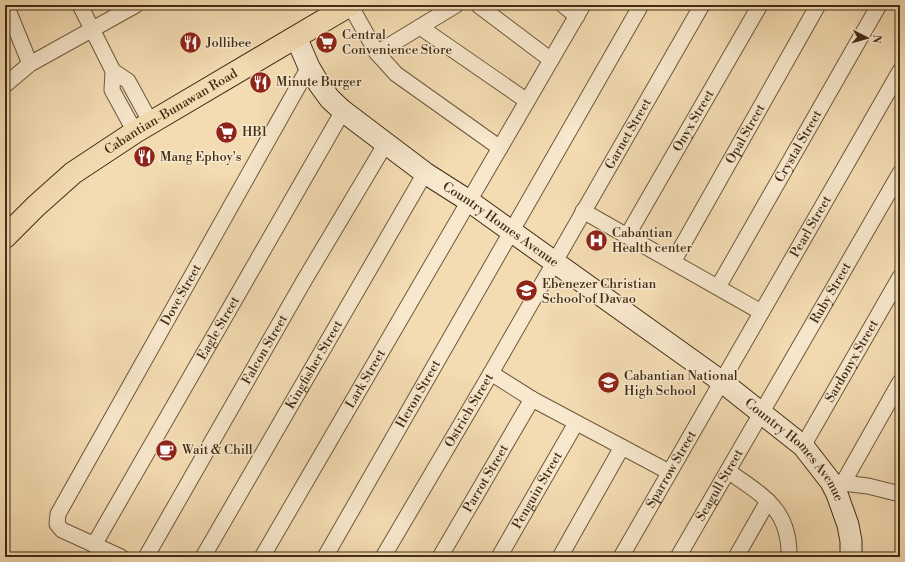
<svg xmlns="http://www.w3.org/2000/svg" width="905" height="562" viewBox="0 0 905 562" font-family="'Libre Bodoni',serif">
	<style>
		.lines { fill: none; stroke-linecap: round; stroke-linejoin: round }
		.minor-casing { stroke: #6e583d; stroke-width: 17 }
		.secondary-casing { stroke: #412c16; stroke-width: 23 }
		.primary-casing { stroke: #412c16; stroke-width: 24 }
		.minor { stroke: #f8e8cd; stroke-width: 15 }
		.secondary { stroke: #f8e8cd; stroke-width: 21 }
		.primary { stroke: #f4dcb2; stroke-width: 22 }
		.labels { text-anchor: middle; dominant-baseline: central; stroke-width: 3; stroke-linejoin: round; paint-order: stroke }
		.poi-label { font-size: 13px; fill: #412c16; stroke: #f8e8cd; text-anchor: start }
		.street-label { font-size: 13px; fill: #412c16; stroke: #f8e8cd }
	</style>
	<rect width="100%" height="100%" fill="#f4dcb2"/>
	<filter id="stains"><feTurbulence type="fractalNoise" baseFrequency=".005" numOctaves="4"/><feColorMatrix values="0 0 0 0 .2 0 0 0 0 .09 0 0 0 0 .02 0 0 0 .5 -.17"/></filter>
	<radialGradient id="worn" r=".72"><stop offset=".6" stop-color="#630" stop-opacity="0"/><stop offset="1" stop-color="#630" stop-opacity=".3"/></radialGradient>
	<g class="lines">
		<defs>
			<g id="minor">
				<path d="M6,5L30,64"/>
				<path d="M80,5L113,71L112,90L135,132"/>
				<path d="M350,5L377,53L396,74L500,148"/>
				<path d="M478,5L551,60"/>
				<path d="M563,5L577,16"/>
				<path d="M420,27L527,101"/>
				<path d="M377,53L456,5"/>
				<path d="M113,71L128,81L151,123"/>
				<path d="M5,85L30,64L136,5"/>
				<path d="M583,211L761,312"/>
				<path id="s1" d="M627,236L760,5"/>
				<path id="s2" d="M673,262L818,5"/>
				<path id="s3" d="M718,287L879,5"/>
				<path d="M491,373L532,399L669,472"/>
				<path id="s4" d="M803,446L900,277"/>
				<path d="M728,471C763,496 790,509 789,557"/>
				<path d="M834,482L868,486L900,494"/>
				<path d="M843,483L900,382"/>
				<path id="s5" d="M94,545L343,111"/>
				<path id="s6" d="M121,557L62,530L57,524L58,514L309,67"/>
				<path id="s7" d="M146,557L305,279L386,143"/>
				<path id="s8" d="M203,557L425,173"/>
				<path id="s9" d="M262,557L583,5"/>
				<path id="s10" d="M325,557L641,5"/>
				<path id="s11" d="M383,557L491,373L702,5"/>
				<path id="s12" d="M440,557L532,399"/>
				<path id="s13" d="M499,557L576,423"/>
				<path d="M560,557L622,447"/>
				<path id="s14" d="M621,557L900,71"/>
				<path id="s15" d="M678,557L900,173"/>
				<path d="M736,557L768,501"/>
			</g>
			<g id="secondary">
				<path id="s16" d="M296,37L309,67L319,84L330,99L343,111L425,173L469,201L721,381L803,446L831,482L837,494L848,525L851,541V557"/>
			</g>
			<g id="primary">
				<path id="s17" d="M5,237L36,206L73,173L135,132L350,5"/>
			</g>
		</defs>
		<use href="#minor" class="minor-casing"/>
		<use href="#secondary" class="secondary-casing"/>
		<use href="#primary" class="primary-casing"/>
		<use href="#minor" class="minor"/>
		<use href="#secondary" class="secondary"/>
		<use href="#primary" class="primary"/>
	</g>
	<defs>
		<symbol id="supermarket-disc" viewBox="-11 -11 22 22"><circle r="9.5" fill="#8f2418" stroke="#f8e8cd"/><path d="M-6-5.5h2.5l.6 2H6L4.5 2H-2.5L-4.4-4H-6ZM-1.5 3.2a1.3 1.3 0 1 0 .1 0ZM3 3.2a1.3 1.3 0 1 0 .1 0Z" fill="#fff"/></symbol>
		<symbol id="restaurant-disc" viewBox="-11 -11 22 22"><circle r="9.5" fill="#8f2418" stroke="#f8e8cd"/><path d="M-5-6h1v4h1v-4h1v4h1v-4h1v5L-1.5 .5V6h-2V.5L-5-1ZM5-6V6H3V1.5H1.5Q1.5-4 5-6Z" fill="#fff"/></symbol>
		<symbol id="hospital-disc" viewBox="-11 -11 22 22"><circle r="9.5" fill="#8f2418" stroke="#f8e8cd"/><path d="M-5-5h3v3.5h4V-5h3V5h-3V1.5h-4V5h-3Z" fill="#fff"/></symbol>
		<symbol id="school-disc" viewBox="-11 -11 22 22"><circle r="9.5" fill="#8f2418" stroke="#f8e8cd"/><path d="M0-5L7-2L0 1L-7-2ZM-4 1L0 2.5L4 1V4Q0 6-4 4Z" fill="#fff"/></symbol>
		<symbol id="cafe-disc" viewBox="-11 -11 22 22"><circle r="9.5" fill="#8f2418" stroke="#f8e8cd"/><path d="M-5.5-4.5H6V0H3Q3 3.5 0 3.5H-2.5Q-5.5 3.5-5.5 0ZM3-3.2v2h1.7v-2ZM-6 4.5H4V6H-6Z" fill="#fff"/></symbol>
	</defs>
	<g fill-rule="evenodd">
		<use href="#supermarket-disc" x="314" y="30" width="25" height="25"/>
		<use href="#restaurant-disc" x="178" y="30" width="25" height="25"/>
		<use href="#restaurant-disc" x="248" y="70" width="25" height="25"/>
		<use href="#supermarket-disc" x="214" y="120" width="25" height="25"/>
		<use href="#restaurant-disc" x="132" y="144" width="25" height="25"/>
		<use href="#hospital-disc" x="584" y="228" width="25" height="25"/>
		<use href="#school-disc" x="514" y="278" width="25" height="25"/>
		<use href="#school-disc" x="596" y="370" width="25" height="25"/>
		<use href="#cafe-disc" x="154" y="438" width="25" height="25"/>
	</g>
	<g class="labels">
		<g class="poi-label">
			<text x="342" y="35">Central<tspan x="342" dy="15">Convenience Store</tspan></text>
			<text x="206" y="43">Jollibee</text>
			<text x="276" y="82">Minute Burger</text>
			<text x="242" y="132">HB1</text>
			<text x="160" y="157">Mang Ephoy's</text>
			<text x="612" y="233">Cabantian<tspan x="612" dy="15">Health center</tspan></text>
			<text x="542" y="284">Ebenezer Christian<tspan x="542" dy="15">School of Davao</tspan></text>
			<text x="624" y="376">Cabantian National<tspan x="624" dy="15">High School</tspan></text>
			<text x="182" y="450">Wait &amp; Chill</text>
		</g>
		<g class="street-label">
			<text stroke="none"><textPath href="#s17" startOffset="209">Cabantian-Bunawan Road</textPath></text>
			<text stroke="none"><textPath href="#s1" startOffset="133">Onyx Street</textPath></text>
			<text stroke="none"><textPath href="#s11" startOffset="489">Garnet Street</textPath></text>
			<text stroke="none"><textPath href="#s2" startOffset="147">Opal Street</textPath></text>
			<text stroke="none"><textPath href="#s3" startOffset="162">Crystal Street</textPath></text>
			<text stroke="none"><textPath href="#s16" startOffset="283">Country Homes Avenue</textPath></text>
			<text stroke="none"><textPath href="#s14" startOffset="381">Pearl Street</textPath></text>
			<text stroke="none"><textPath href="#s15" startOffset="305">Ruby Street</textPath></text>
			<text stroke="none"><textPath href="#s6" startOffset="334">Dove Street</textPath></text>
			<text stroke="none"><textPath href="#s5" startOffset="250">Eagle Street</textPath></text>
			<text stroke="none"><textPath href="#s7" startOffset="239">Falcon Street</textPath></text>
			<text stroke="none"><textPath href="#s4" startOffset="98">Sardonyx Street</textPath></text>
			<text stroke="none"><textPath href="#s8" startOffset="222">Kingfisher Street</textPath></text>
			<text stroke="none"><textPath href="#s9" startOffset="206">Lark Street</textPath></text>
			<text stroke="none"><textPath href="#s10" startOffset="188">Heron Street</textPath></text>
			<text stroke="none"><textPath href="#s11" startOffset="170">Ostrich Street</textPath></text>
			<text stroke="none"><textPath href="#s16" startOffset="655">Country Homes Avenue</textPath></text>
			<text stroke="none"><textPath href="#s14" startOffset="101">Sparrow Street</textPath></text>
			<text stroke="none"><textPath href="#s12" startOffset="91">Parrot Street</textPath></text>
			<text stroke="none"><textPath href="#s15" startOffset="83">Seagull Street</textPath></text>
			<text stroke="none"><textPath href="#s13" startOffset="77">Penguin Street</textPath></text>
		</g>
	</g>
	<rect width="905" height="562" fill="none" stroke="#f4dcb2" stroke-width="20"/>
	<rect x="6" y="6" width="893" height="550" fill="none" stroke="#412c16" stroke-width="2"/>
	<rect x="10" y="10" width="885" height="542" fill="none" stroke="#412c16"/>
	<g transform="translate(867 38) rotate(96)" stroke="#f8e8cd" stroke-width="3" paint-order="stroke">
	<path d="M0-3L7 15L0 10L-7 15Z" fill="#412c16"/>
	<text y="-6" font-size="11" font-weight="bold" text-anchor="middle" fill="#412c16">N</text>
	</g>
	<rect width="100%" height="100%" filter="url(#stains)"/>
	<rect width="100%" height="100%" fill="url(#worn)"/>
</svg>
